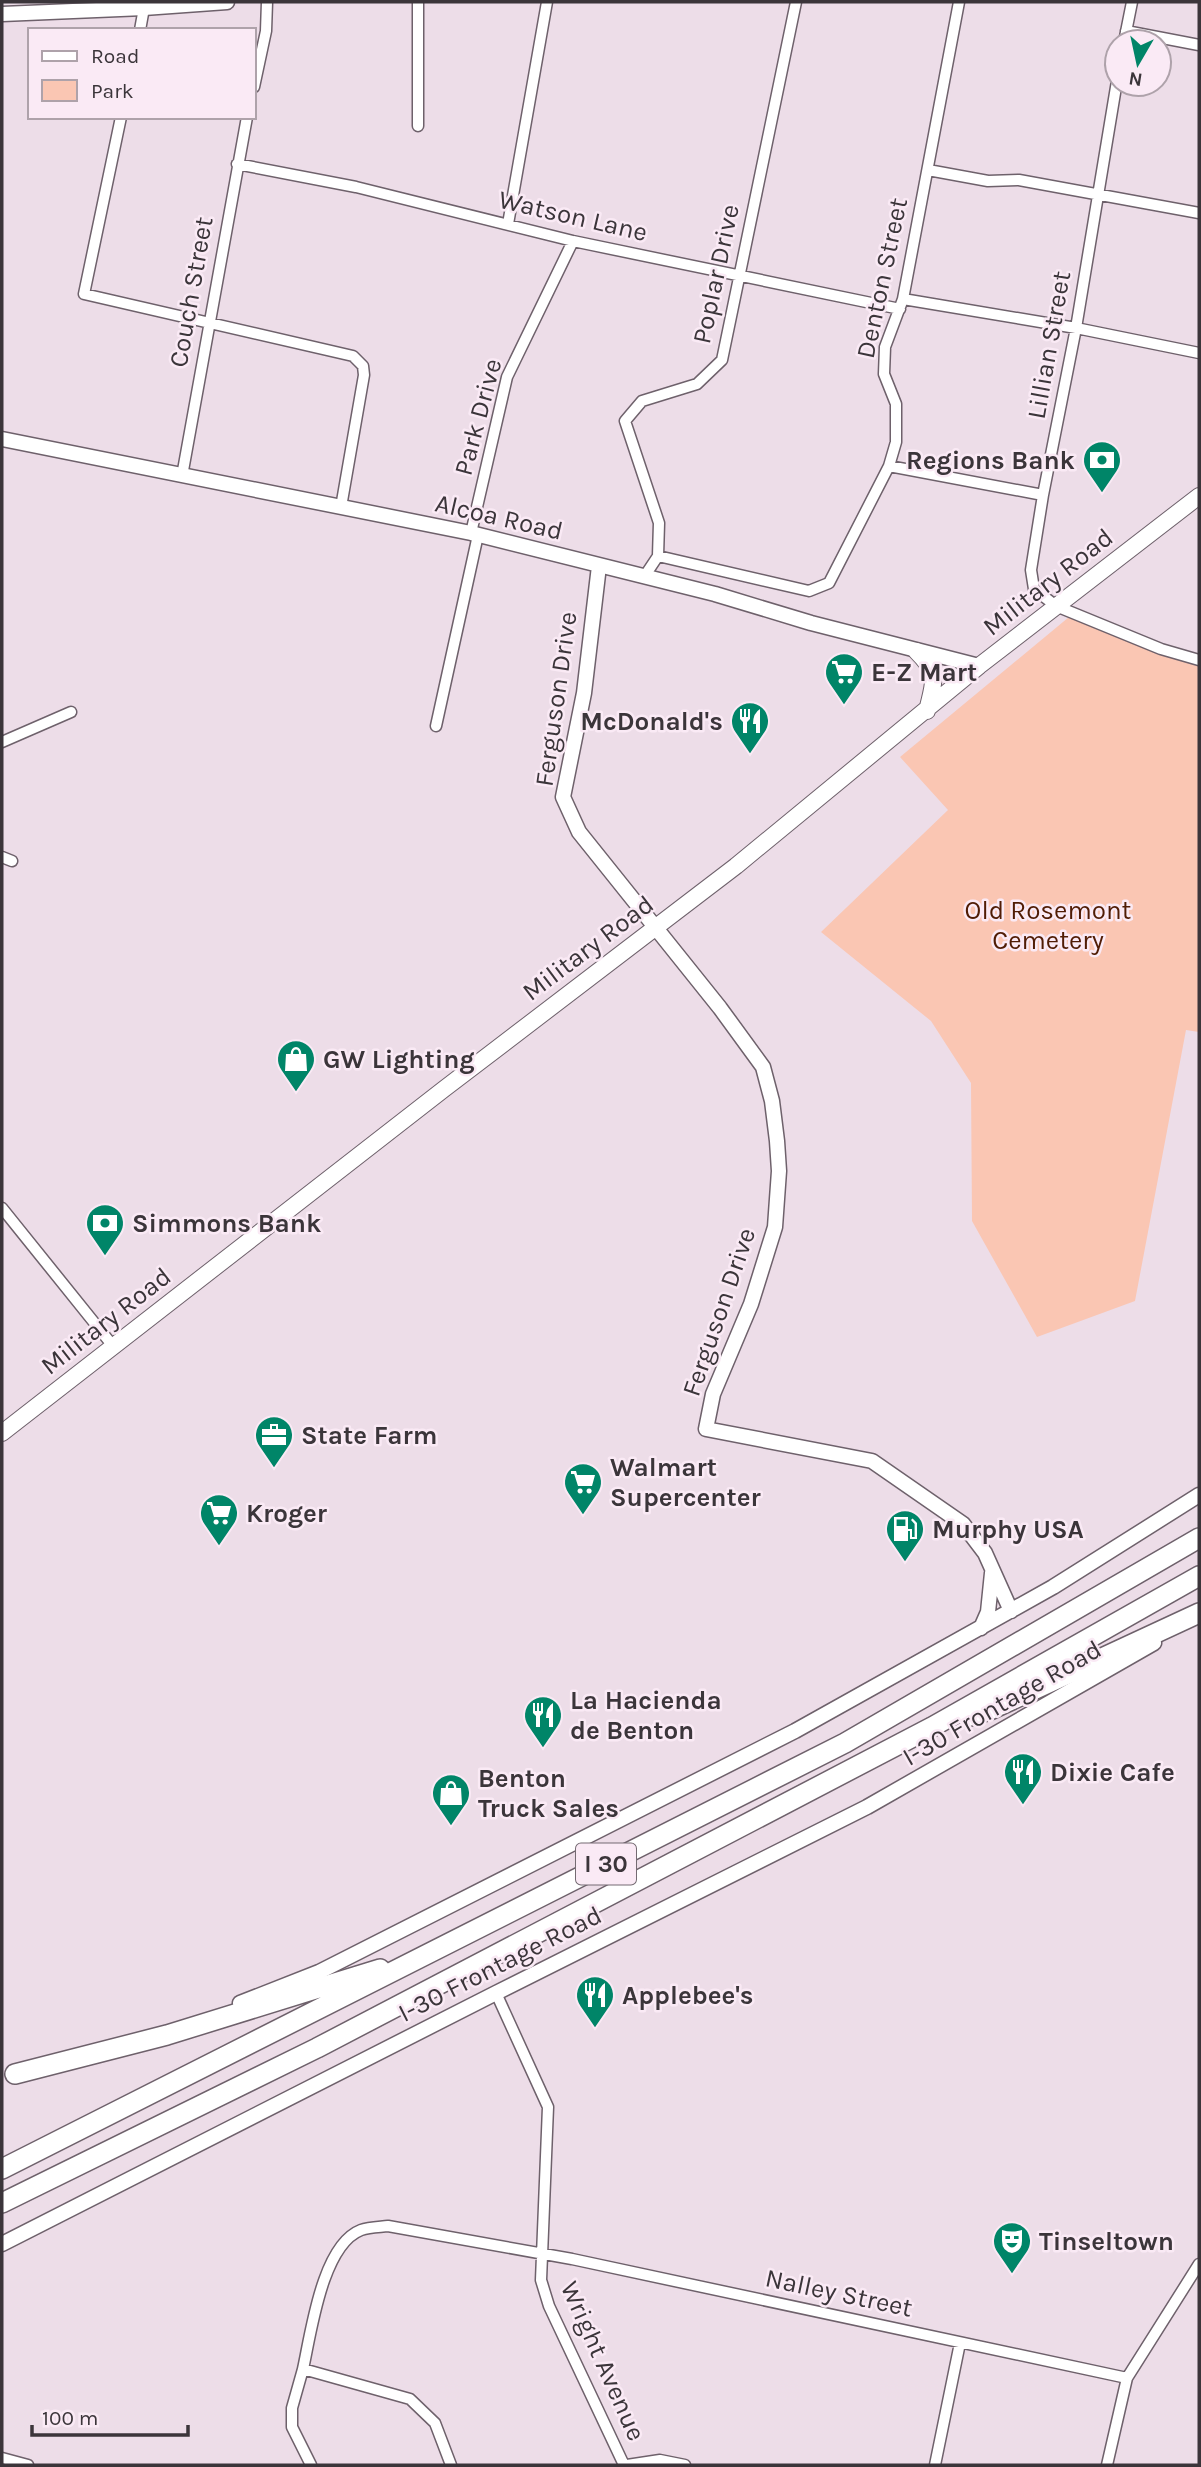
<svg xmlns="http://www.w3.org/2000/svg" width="1201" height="2467" viewBox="0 0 1201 2467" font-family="Karla,sans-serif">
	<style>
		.green { fill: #fac6b3 }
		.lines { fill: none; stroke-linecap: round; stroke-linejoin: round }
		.street-casing { stroke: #6e616b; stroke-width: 13 }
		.secondary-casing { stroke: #6e616b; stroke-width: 17 }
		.primary-casing { stroke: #6e616b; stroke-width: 18 }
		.highway-casing { stroke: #6e616b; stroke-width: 22 }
		.street { stroke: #fff; stroke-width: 10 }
		.secondary { stroke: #fff; stroke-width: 14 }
		.primary { stroke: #fff; stroke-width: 16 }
		.highway { stroke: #fff; stroke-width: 19 }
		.labels { text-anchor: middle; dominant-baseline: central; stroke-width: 5; stroke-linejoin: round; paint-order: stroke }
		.shield { fill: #faeaf5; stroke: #746b72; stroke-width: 2 }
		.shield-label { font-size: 24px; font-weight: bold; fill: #3b353a }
		.street-label { font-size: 26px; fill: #3b353a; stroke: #faeaf5 }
		.poi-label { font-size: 26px; font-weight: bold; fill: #3b353a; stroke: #faeaf5; text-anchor: start }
		.park-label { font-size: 26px; fill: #501c04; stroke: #faeaf5 }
	</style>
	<rect width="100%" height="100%" fill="#eddde8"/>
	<path class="green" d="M1069,617L1172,657L1199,665V1032L1186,1030L1135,1301L1037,1337L972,1221L971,1083L931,1021L821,932L948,810L900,757Z"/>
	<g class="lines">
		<defs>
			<path id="street" d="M140,30L144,8
				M1126,31L1199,45
				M1124,42L1132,2
				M1117,81L1076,328L1043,495L1031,570L1034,589L1056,606L1161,649L1199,660
				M254,87L266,31L267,2
				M121,117L84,294L353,356L363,366L364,375L341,507
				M418,126V2
				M237,164L356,187L573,241L900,309
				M928,170L988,181L1019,180L1199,213
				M508,224L547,2
				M903,299L1076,328L1199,353
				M889,466L1043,495
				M182,476L247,117
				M471,533L507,377L573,241
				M658,556L809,591L829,583L889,466L896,442V404L884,374L885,347L903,299L959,2
				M644,577L658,556L659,523L625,421L642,401L697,384L722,360L796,2
				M436,726L478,535
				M2,742L71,712
				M2,857L12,861
				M2,1208L113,1346
				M496,1993L548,2107L541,2280L549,2306L624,2465
				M303,2369C311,2333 322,2245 361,2230C369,2227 380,2227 388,2226L572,2259L1127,2378
				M2,2458L28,2465
				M311,2465L292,2427V2408L303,2369L410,2399L435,2423L451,2465
				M627,2465L660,2460L685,2465
				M935,2465L960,2343
				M1107,2465L1127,2378L1199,2264"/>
			<path id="secondary" d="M2,14L144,8L227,2
				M2,439L471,533L715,594L811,623L979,666
				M599,566L584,693L563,797L579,832L720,1008L763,1067L772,1101L777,1141L779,1171L775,1227L751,1304L713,1394L706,1429L872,1461L963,1524L985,1553L1011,1611
				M981,1628L988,1612L992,1573
				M240,2003L319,1972L795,1731L1053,1587L1199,1495
				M2,2244L496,1993L867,1807L1154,1643"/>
			<path id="primary" d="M916,651C940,675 934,680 927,711
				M2,1433L444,1089L736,866L979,666L1199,496"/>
			<path id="highway" d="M967,1717L990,1710L1199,1613
				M15,2074L167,2035L380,1969
				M2,2169L845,1743L1199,1538
				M2,2203L317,2048L932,1727L1199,1576"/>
		</defs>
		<use href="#street" class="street-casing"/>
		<use href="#secondary" class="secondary-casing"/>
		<use href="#primary" class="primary-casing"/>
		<use href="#highway" class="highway-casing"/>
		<use href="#street" class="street"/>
		<use href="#secondary" class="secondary"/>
		<use href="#primary" class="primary"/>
		<use href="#highway" class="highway"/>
	</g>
	<defs>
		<symbol id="bank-pin" viewBox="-11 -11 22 30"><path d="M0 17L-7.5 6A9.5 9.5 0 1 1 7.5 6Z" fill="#008568" stroke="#faeaf5"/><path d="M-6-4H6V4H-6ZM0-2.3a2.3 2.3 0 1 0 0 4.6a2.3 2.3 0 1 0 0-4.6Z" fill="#fff"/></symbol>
		<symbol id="supermarket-pin" viewBox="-11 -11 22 30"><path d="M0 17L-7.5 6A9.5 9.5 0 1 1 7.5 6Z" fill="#008568" stroke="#faeaf5"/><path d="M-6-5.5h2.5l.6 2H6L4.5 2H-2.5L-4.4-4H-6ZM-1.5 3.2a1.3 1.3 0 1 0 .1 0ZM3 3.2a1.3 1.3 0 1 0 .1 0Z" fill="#fff"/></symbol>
		<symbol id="restaurant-pin" viewBox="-11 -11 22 30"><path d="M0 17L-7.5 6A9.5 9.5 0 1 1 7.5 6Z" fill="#008568" stroke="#faeaf5"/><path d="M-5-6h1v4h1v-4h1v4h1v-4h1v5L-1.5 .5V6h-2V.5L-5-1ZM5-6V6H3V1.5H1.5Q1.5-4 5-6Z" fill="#fff"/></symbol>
		<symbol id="shop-pin" viewBox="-11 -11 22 30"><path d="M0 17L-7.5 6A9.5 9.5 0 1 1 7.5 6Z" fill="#008568" stroke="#faeaf5"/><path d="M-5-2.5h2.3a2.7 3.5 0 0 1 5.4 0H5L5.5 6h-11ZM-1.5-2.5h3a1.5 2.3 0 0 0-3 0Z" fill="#fff"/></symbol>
		<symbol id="office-pin" viewBox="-11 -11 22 30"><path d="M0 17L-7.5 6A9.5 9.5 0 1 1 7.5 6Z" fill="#008568" stroke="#faeaf5"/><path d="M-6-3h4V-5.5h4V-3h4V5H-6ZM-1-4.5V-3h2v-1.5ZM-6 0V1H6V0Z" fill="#fff"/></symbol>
		<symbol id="fuel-pin" viewBox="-11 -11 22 30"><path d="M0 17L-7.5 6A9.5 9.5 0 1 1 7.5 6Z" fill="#008568" stroke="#faeaf5"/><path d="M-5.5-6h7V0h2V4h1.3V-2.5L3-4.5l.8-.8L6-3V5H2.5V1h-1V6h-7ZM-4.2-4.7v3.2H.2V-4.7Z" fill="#fff"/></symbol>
		<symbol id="theatre-pin" viewBox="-11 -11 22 30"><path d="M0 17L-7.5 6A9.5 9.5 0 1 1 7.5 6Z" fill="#008568" stroke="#faeaf5"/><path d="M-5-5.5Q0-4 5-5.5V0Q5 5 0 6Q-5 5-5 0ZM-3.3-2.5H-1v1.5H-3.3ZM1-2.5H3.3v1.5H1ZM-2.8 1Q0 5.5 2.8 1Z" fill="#fff"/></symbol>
	</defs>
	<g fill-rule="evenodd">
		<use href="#bank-pin" x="1080" y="438" width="44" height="60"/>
		<use href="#supermarket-pin" x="822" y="650" width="44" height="60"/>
		<use href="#restaurant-pin" x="728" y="699" width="44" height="60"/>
		<use href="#shop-pin" x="274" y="1037" width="44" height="60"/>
		<use href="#bank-pin" x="83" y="1201" width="44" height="60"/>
		<use href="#office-pin" x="252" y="1413" width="44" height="60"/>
		<use href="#supermarket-pin" x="561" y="1460" width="44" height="60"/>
		<use href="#supermarket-pin" x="197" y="1491" width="44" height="60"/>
		<use href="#fuel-pin" x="883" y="1507" width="44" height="60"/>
		<use href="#restaurant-pin" x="521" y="1693" width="44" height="60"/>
		<use href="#restaurant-pin" x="1001" y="1750" width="44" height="60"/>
		<use href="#shop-pin" x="429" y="1771" width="44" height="60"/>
		<use href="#restaurant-pin" x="573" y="1973" width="44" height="60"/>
		<use href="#theatre-pin" x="990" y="2219" width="44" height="60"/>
	</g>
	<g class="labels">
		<rect class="shield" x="576" y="1843.5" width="60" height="41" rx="5"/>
		<g class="shield-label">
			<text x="606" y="1864">I 30</text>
		</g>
		<g class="street-label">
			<text transform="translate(573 216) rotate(13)">Watson Lane</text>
			<text transform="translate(716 274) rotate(-78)">Poplar Drive</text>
			<text transform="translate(882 278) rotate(-78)">Denton Street</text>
			<text transform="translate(191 292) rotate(-80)">Couch Street</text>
			<text transform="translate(1049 345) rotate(-80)">Lillian Street</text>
			<text transform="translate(478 417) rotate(-75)">Park Drive</text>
			<text transform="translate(499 517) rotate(13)">Alcoa Road</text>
			<text transform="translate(1048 582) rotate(-38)">Military Road</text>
			<text transform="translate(556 699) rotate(-82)">Ferguson Drive</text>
			<text transform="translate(588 948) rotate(-37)">Military Road</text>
			<text transform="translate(719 1312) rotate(-71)">Ferguson Drive</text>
			<text transform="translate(106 1321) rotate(-38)">Military Road</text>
			<text transform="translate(1002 1703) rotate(-30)">I-30 Frontage Road</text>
			<text transform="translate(500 1964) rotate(-27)">I-30 Frontage Road</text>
			<text transform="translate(839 2293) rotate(12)">Nalley Street</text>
			<text transform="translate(603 2361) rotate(66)">Wright Avenue</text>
		</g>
		<g class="poi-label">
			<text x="1075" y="460" text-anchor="end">Regions Bank</text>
			<text x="871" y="672">E-Z Mart</text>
			<text x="723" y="721" text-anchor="end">McDonald's</text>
			<text x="323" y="1059">GW Lighting</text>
			<text x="132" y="1223">Simmons Bank</text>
			<text x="301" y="1435">State Farm</text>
			<text x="610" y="1467">Walmart<tspan x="610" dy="30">Supercenter</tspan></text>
			<text x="246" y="1513">Kroger</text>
			<text x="932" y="1529">Murphy USA</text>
			<text x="570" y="1700">La Hacienda<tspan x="570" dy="30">de Benton</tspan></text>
			<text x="1050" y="1772">Dixie Cafe</text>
			<text x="478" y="1778">Benton<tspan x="478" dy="30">Truck Sales</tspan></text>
			<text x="622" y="1995">Applebee's</text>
			<text x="1039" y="2241">Tinseltown</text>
		</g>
		<g class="park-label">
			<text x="1048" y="910">Old Rosemont<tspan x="1048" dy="30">Cemetery</tspan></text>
		</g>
	</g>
	<rect width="1201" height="2467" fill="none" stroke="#3b353a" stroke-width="7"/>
	<rect x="28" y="28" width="228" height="91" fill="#faeaf5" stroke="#aea2aa" stroke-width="2"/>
	<rect x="42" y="51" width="35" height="10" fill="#ffffff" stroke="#aea2aa" stroke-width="2"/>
	<text x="91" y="63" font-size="21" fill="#3b353a">Road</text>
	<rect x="42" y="80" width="35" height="21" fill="#fac6b3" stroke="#aea2aa" stroke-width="2"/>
	<text x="91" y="98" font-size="21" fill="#3b353a">Park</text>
	<g transform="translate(1138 63) rotate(189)"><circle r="33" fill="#faeaf5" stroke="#aea2aa" stroke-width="2"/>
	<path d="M0-5L12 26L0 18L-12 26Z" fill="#008568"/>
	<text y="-10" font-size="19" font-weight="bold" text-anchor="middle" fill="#3b353a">N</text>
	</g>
	<path d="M32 2425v10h156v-10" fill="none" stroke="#3b353a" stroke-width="3.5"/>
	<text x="42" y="2425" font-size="21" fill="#3b353a" stroke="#faeaf5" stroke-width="5" paint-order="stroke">100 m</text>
</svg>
